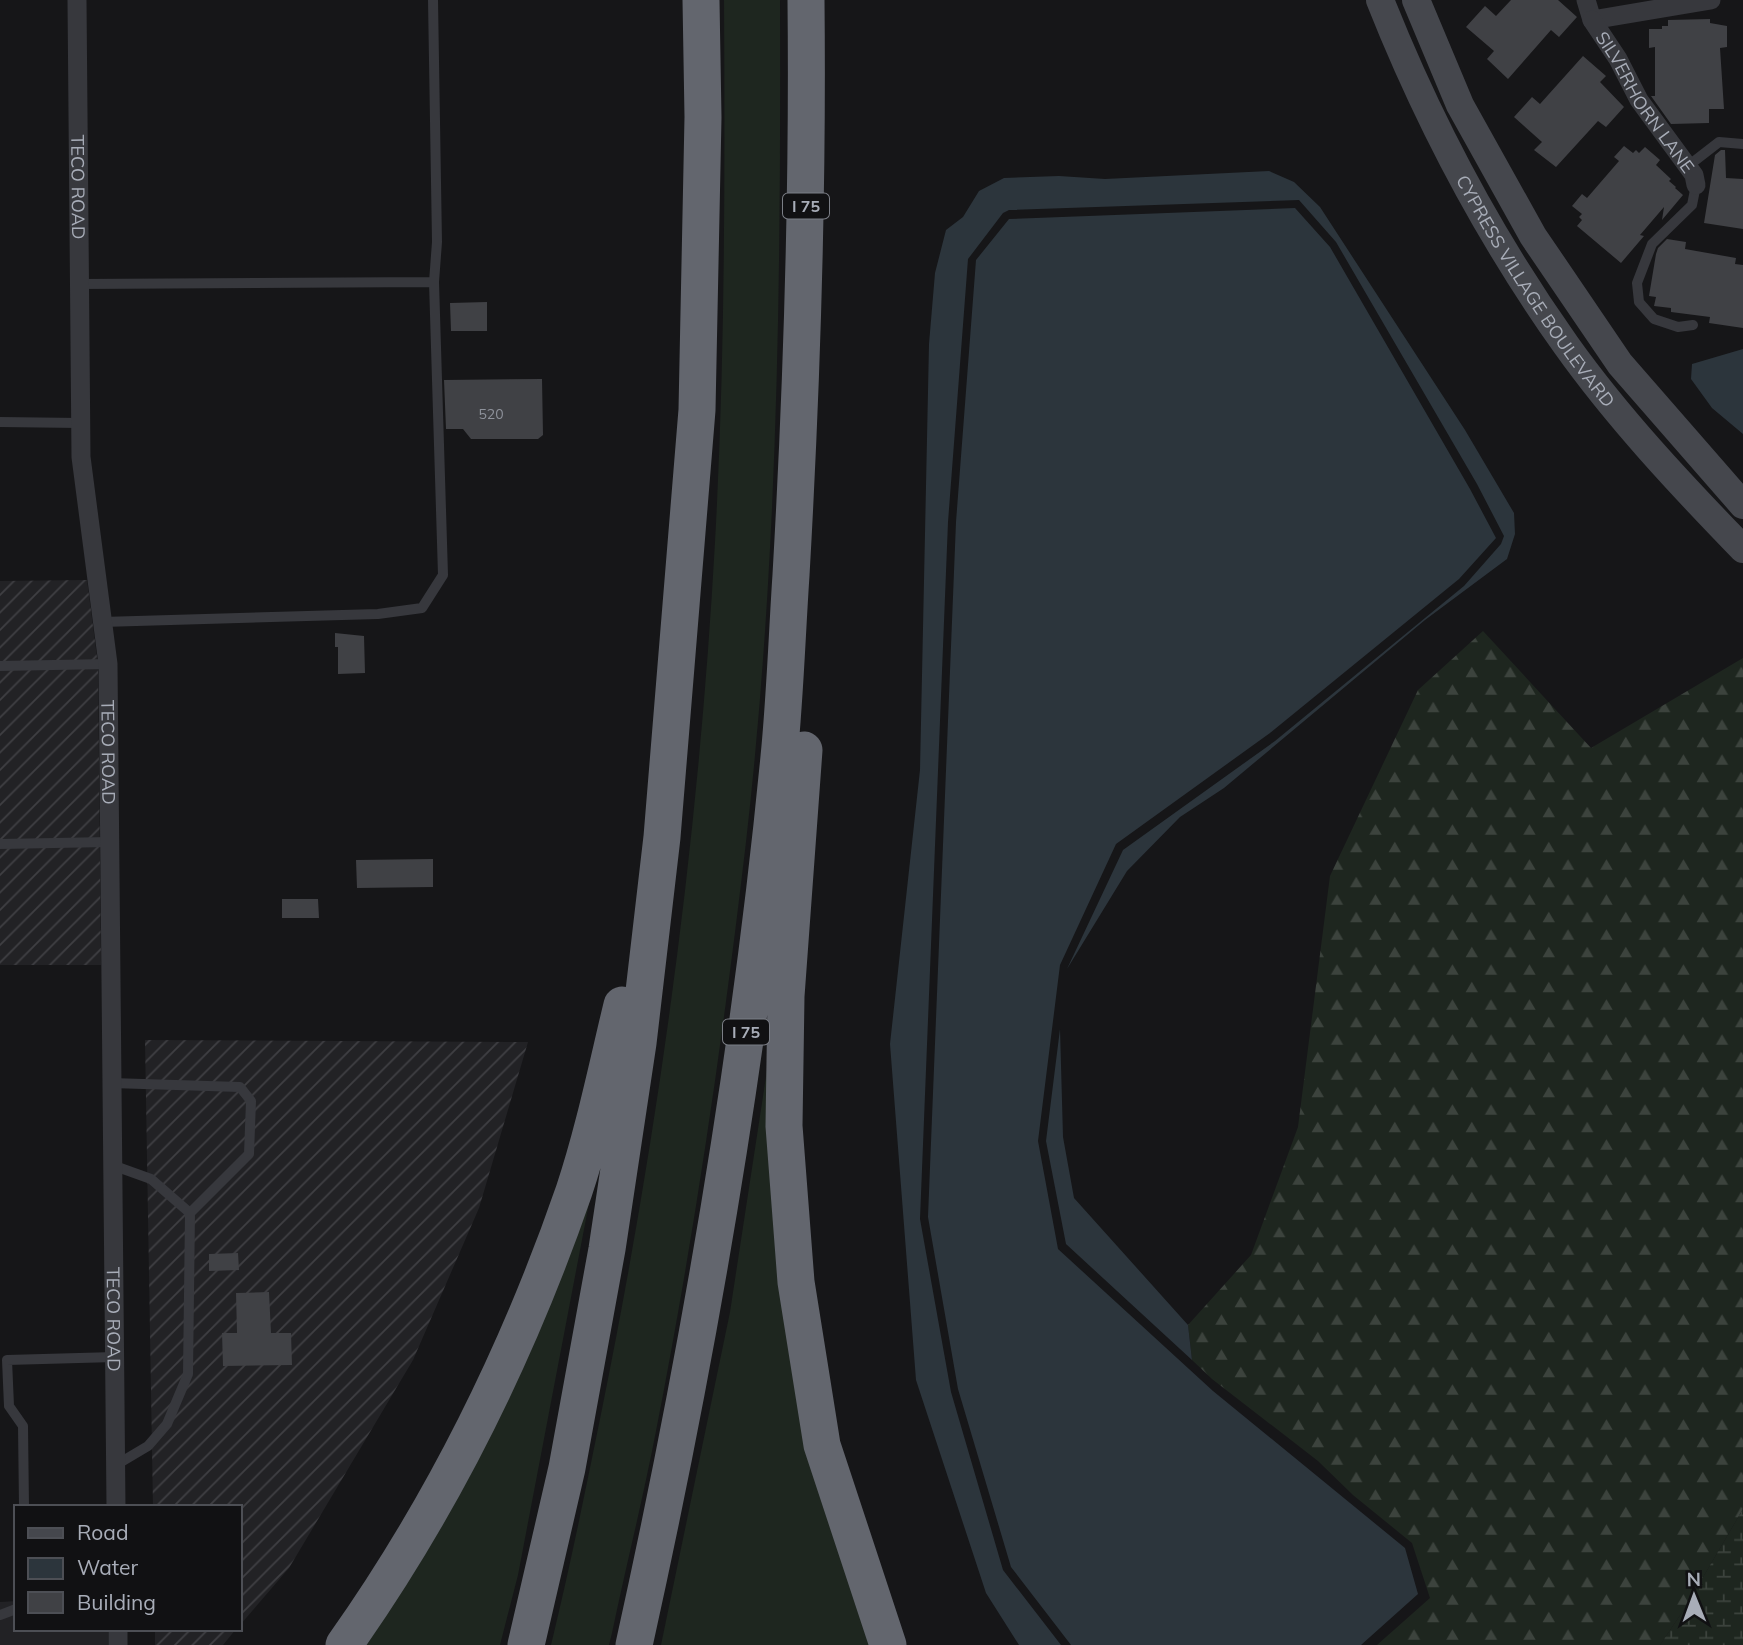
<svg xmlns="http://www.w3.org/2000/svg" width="1743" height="1645" viewBox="0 0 1743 1645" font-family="Mulish,sans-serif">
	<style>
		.built { fill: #222225 }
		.industrial { fill: url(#industrial-furrows) }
		.grass { fill: #1e261f }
		.forest { fill: url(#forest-firs) }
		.wetland { fill: url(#wetland-marsh) }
		.water { fill: #2c353c }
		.building { fill: #404145 }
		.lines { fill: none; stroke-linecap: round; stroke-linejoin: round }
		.lane { stroke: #37383d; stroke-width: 10 }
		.street { stroke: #37383d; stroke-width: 19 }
		.secondary { stroke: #45474d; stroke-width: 28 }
		.highway { stroke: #63666e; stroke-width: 37 }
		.labels { text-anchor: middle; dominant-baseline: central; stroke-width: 7; stroke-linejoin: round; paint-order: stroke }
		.number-label { font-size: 14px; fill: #8e929b }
		.shield { fill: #111113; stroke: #7b7e86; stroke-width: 2 }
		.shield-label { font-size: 16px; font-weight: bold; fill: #a8adb8 }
		.street-label { font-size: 18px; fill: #a8adb8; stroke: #111113 }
	</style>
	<defs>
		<pattern id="industrial-furrows" width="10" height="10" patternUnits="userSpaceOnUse" patternTransform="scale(1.75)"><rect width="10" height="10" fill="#222225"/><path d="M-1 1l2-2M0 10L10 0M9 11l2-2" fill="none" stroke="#3f3f43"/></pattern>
		<pattern id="forest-firs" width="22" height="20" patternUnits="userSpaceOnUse" patternTransform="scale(1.75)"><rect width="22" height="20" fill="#1e261f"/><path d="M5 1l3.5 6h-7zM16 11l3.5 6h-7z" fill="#3c433d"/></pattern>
		<pattern id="wetland-marsh" width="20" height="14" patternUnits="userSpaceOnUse" patternTransform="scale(1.75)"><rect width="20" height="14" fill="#1e261f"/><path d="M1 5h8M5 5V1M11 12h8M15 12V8" fill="none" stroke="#3c433d"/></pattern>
	</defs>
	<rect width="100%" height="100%" fill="#161618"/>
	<path class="built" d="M16,1601V1629H108V1645H0V1602Z"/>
	<path class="industrial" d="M87,580L98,665L101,965H0V581Z
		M145,1040L528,1042L479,1208L413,1360L289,1568L240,1625V1507H153Z
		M155,1629H236L223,1645H155Z"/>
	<path class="grass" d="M724,0H780C781,281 778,563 746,842C723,1039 694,1237 656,1431C643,1499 626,1566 612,1633L609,1645H551C570,1567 586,1488 602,1409C660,1123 699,833 715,542C725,361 725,181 724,0Z
		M769,1057L875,1645H661L730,1312Z
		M598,1156L518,1575L500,1645H352Z"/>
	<path class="forest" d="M1483,631L1591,748L1743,658V1509L1685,1608L1660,1645H1377L1430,1598L1412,1543L1353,1495L1318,1461L1212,1379L1192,1360L1188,1325L1251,1255L1298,1127L1330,876L1418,690Z"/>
	<path class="wetland" d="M1743,1509V1645H1660L1685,1608Z"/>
	<path class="water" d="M1269,171L1294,182L1320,207L1465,430L1514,513L1515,534L1507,559L1425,620L1224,788L1180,817L1127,871L1067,969L1123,850L1275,741L1464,586L1501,544L1504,536L1477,484L1336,242L1299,200L1009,210L1003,213L968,259L948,522L920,1219L951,1392L1003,1570L1061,1645H1019L986,1593L916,1380L890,1044L920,770L929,344L935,273L946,230L963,217L979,191L1004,178L1059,176L1105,179Z
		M1295,208L1330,247L1470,489L1496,538L1459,579L1270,733L1116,844L1060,965L1038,1141L1058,1249L1213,1391L1405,1548L1418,1594L1361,1645H1071L1011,1567L958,1389L928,1217L956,522L976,260L1009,219Z
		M1743,349V434L1712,408L1691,379L1692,364Z
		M1060,1029L1063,1137L1074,1198L1188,1325L1192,1360L1066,1244L1046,1141Z"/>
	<path class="building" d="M1511,0H1558L1577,17L1559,37L1551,30L1508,79L1487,59L1494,51L1466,27L1485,6L1496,16Z
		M1710,19V23L1727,26V47L1720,48L1724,109H1709V123L1671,124L1651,96H1655V47L1649,48V29H1662V26H1668V20Z
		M1583,56L1606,76L1600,82L1624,107L1606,127L1598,121L1556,167L1534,150L1542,142L1514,117L1532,97L1540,104Z
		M1624,146L1633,153L1636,150L1639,153L1645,147L1660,160L1656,165L1671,179L1669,181L1676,187L1675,188L1683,195L1662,220L1664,207L1640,235L1644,236L1621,263L1577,226L1582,220L1579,217L1582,214L1572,206L1582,194L1587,198L1619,161L1614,157Z
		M1721,150H1725L1726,178L1743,179V229L1704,223L1715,155Z
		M1667,239L1686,242L1685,249L1736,258L1735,264L1743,265V328L1709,323L1710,317L1671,312V308L1654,306L1656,297L1649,296L1656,254L1658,248Z
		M487,302V331H451L450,303Z
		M542,379L543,435L538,439H471L463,429H446L444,380Z
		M335,633L364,636L365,673L338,674V647H335Z
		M433,859V887L357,888L356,860Z
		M282,899H318L319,918H282Z
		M238,1253L239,1270L209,1271V1254Z
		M269,1292L271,1333H291L292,1365L223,1366L222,1333H237L236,1293Z"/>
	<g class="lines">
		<path class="lane" d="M1688,166L1719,142L1743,144
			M79,284L434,282
			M1693,325L1678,327L1654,319L1639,302L1637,283L1652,244L1692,205L1696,185
			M0,422L80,423
			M102,622L378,614L422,608L443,575L434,282L437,242L433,0
			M0,666L108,664
			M0,844L109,842
			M111,1083L240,1087L251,1101L249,1154L190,1213L188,1374L167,1424L148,1446L116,1465
			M112,1165L151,1179L190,1213
			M24,1507L23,1426L9,1406L7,1360L115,1357
			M0,1615L16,1609"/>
		<g class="street">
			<path id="s1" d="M77,0L81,457L108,664L116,1507"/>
			<path d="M1586,0L1592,20L1711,0"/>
			<path id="s2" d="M1592,20L1618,59L1639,100L1694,175L1696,185"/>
			<path d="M118,1629V1645"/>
		</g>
		<g class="secondary">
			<path id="s3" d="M1380,0C1428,121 1490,238 1566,345C1618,418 1680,484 1743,549"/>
			<path d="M1416,0L1460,105L1533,236L1620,364L1743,505"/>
		</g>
		<path class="highway" d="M804,750L786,996L784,1126L796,1282L822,1445L888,1645
			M344,1645C443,1505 518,1353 574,1191C594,1131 607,1067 622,1005
			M526,1645L567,1468L607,1249L638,1043L662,837L697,410L703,117L701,0
			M634,1645C699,1352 750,1056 779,757C785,697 787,635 791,575C802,383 808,192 806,0"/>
	</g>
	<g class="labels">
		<g class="number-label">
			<text x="491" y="414">520</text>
		</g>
		<g class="shield">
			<rect x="783" y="193.5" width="46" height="25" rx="5"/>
			<rect x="723" y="1019.5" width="46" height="25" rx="5"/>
		</g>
		<g class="shield-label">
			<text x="806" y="206">I 75</text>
			<text x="746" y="1032">I 75</text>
		</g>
		<g class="street-label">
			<text stroke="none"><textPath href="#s2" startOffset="98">SILVERHORN LANE</textPath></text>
			<text stroke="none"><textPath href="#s1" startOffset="187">TECO ROAD</textPath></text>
			<text stroke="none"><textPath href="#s3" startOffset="331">CYPRESS VILLAGE BOULEVARD</textPath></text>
			<text stroke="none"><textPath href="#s1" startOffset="754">TECO ROAD</textPath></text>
			<text stroke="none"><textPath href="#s1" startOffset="1321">TECO ROAD</textPath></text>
		</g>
	</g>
	<rect x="14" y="1505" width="228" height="126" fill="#111113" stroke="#4d4f55" stroke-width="2"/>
	<rect x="28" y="1528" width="35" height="10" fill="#45474d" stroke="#4d4f55" stroke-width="2"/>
	<text x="77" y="1540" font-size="21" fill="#a8adb8">Road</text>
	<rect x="28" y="1558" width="35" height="21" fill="#2c353c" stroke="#4d4f55" stroke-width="2"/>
	<text x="77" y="1575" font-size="21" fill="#a8adb8">Water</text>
	<rect x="28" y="1592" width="35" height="21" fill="#404145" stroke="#4d4f55" stroke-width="2"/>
	<text x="77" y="1610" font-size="21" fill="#a8adb8">Building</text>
	<g transform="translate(1694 1596) rotate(359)" stroke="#111113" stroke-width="5" paint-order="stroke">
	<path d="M0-5L12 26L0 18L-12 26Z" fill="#a8adb8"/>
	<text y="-10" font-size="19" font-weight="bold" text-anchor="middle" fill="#a8adb8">N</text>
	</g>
</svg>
